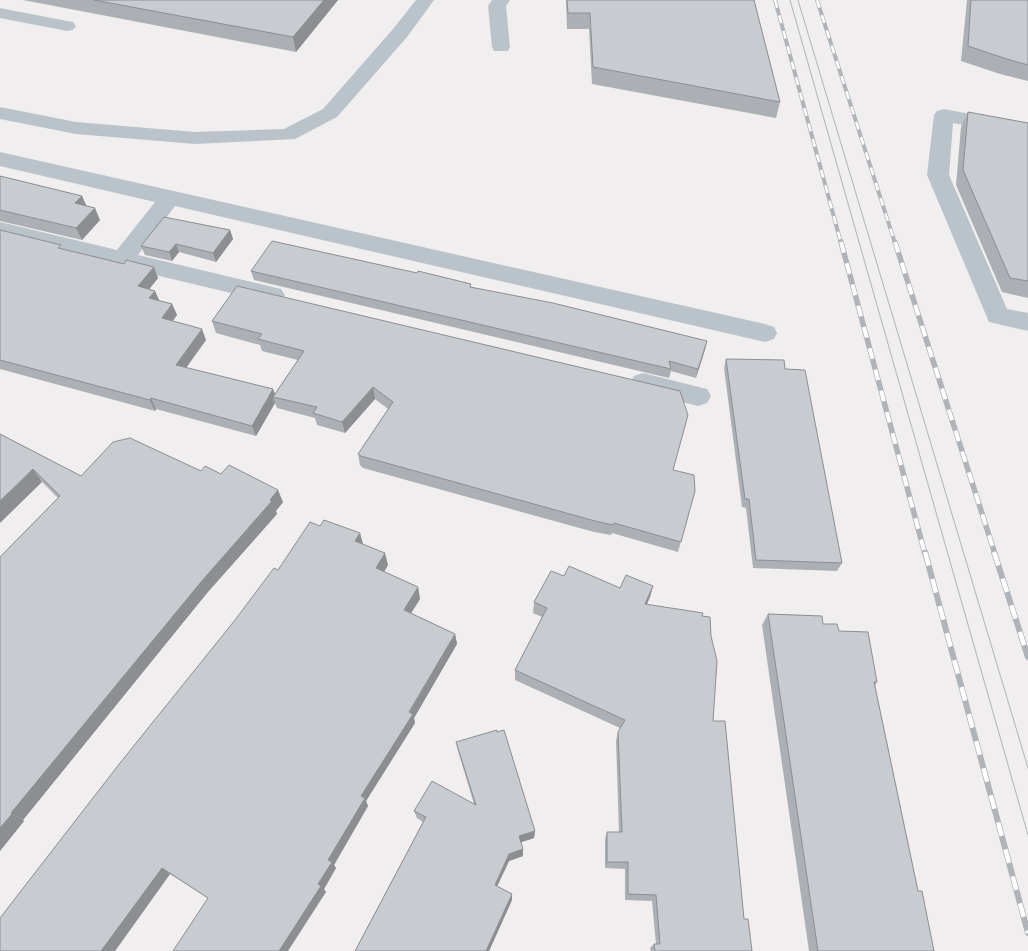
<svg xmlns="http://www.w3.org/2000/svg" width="1028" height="951" viewBox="0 0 1028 951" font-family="Raleway,sans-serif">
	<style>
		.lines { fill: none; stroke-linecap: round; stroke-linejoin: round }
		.minor { fill: #bac3ca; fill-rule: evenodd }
		.tram { stroke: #b0b3b8; stroke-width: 1 }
		.rail-far2-casing { stroke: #b0b3b8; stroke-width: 4 }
		.rail-far1-casing { stroke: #b0b3b8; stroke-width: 5.5 }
		.rail-casing { stroke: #b0b3b8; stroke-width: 6 }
		.rail-far2 { stroke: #fff; stroke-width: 2.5; stroke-dasharray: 8; stroke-linecap: butt }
		.rail-far1 { stroke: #fff; stroke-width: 4; stroke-dasharray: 11; stroke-linecap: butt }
		.rail { stroke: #fff; stroke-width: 4.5; stroke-dasharray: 14; stroke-linecap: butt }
		.wall { fill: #acafb3 }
		.shaded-wall { fill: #8c8e92 }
		.building { fill: #c8cbd0; stroke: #8c8e92 }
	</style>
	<rect width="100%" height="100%" fill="#f0eeee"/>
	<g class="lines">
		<path class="minor" d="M416,0H434L407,37L337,117L295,139L195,144L76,134L0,119V107L76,122L195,132L284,129L323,109L393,29Z
			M492,0H510L506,6L510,47L508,51H494L492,47L488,6Z
			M0,8L67,21L73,22L76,26L73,30L67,31L0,18Z
			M944,109L1028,125V137L953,123L949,175L1007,309L1028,313V331L989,322L927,175L934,115L937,111Z
			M0,152L765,324L774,327L777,333L774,339L765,342L175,206L138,255L281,289L285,295L281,301L273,303L0,238V222L117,250L155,202L0,166Z
			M643,373L707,389L711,396L707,403L698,406L634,390L630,383L634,376Z"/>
		<path class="tram" d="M790,0L1028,835
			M798,0L1028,768"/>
		<defs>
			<path id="rail-far2" d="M775,0L841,243
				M817,0L895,243"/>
			<path id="rail-far1" d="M841,242L925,554
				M895,242L995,554"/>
			<path id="rail" d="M925,552L1028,933
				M994,552L1028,657"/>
		</defs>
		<use href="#rail-far2" class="rail-far2-casing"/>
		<use href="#rail-far1" class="rail-far1-casing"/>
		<use href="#rail" class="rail-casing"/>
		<use href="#rail-far2" class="rail-far2"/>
		<use href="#rail-far1" class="rail-far1"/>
		<use href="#rail" class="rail"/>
	</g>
	<path class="wall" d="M23,0H338L296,52Z
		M566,0H754L780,102L776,118L592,84L589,29H567Z
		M967,0H1028V81L1000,74L961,61Z
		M968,112L1028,123V298L1002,292L956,185L961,127Z
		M0,176L82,196L86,206L100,220L82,240L0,221Z
		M0,230L158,278L149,289L159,301L172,304L177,315L172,321L206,340L186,368L273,389L275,394L298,360L262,351L260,345L216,333L212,321L237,286L673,470L695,491L678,552L612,533L611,535L594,532L363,468L360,465L358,454L388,409L375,399L345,433L317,425L315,418L277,408L275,403L256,436L156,409L155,411L0,369Z
		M230,230L233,239L216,262L179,252L172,261L145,255L141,246Z
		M251,271L417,273L471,284V287L707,341L696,378L671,371L669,378L254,280Z
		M726,359L785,369L842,563L837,571L753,568L746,508L742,507L724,368Z
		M0,434L81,476L201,471L221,474L283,502L276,511L277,514L207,593L23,820L24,821L0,851V557L58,498L42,482Z
		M320,526L360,533L363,544L388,565L384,572L418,587L420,599L411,613L455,634L457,644L414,718L415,723L366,801L368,806L334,865L336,868L324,889L326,892L208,898L170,874L115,951H0L278,570Z
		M564,576L620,588L653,586L650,597L647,604L713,721L744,919L752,951H651L650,948L654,944H656L652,901L625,900V869L605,868V839L607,832H619L616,741L618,732L620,728L515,680V670L542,617L533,613L534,602Z
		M768,614L823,624L839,631L877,682L875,686L918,891L934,951H809L762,625Z
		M456,742L535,831L534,838L521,842L523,849V856L509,861L497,886L512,894V900L489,951H355L423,822L417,818L414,811L474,804L458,751Z"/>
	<path class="shaded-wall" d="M324,0H338L296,52L293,37Z
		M82,196L87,207L75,203Z
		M95,208L100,220L82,240L76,228Z
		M230,230L233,239L216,262L213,253Z
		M176,244L179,252L172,261L169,252Z
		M154,267L158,278L143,297L138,286Z
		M155,291L160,302L149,298Z
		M172,304L177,315L167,329L162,318Z
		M202,329L206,340L180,376L176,365Z
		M707,341L705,350L696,378L698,369Z
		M373,387L375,399L345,433L342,422Z
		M273,389L276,397H273L275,403L256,436L252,426Z
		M151,398L156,409L155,411L150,400Z
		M33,469L42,482L0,523V501Z
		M278,490L283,502L276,511L277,514L207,593L23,820L11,813L201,582Z
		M360,533L363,545L355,541Z
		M385,553L388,565L379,580L376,568Z
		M653,586L650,597L642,615L645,604Z
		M418,587L420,599L406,621L404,610Z
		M455,634L457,644L414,718L415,723L366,801L368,806L334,865L336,868L324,889L326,892L288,951H279L318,884L328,860L361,796Z
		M12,814L24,821L0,851V828Z
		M535,831L534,838L519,843V836Z
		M523,849V856L509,861L495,891V885L509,854Z
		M162,868L170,874L115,951H101Z
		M512,894V900L489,951H486Z"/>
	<path class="building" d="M94,0H324L293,37Z
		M567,0H754L780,102L593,67L590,13H568Z
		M971,0H1028V65L1007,59L968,46Z
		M968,112L1028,123V281L1010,278L963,170Z
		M0,176L82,196L75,203L95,208L76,228L0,210Z
		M164,217L230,230L213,253L176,244L169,252L141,246Z
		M0,230L61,245L58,248L104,259L124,264L126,260L154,267L138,286L155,291L149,298L172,304L162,318L202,329L176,365L273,389L252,426L151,398L150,400L0,360Z
		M272,241L417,273L418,271L471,284L470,287L553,303L707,341L698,369L669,361L671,369L251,271Z
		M237,286L680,391L688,415L673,470L694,475L695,491L681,542L614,523L613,525L595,521L361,456L358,454L393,402L373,387L342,422L313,413L317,407L273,397L304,351L258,339L262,334L212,321Z
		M726,359L784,360L785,369L805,370L842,563L756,560L749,499H745Z
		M0,434L81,476L113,442L130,438L201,471L205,466L221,474L229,465L278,490L270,500L272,501L201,582L11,813L12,814L0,828V557L60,496L33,469L0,501Z
		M324,520L360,533L355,541L385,553L376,568L418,587L404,610L455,634L409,712L413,714L361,796L365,798L328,860L332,862L318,884L321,886L279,951H173L208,898L162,868L101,951H0V918L120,763L235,620L274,568L278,570L310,522L320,526Z
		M569,566L620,588L626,575L653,586L645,604L703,613L702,616L710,617L711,636L717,661L713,721H725L744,919H748L752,951H655L654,944H660L656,895L628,894V862H607V832H622L618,732L625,720L515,670L547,608L534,602L551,571L564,576Z
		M768,614L822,616L823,624H837L839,631L868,632L877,682H874L918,891H922L934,951H818Z
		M497,730V732L504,730L535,831L519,836L523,849L509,854L495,885L512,894L486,951H355L426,817L414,811L432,781L476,805L456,742Z"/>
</svg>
